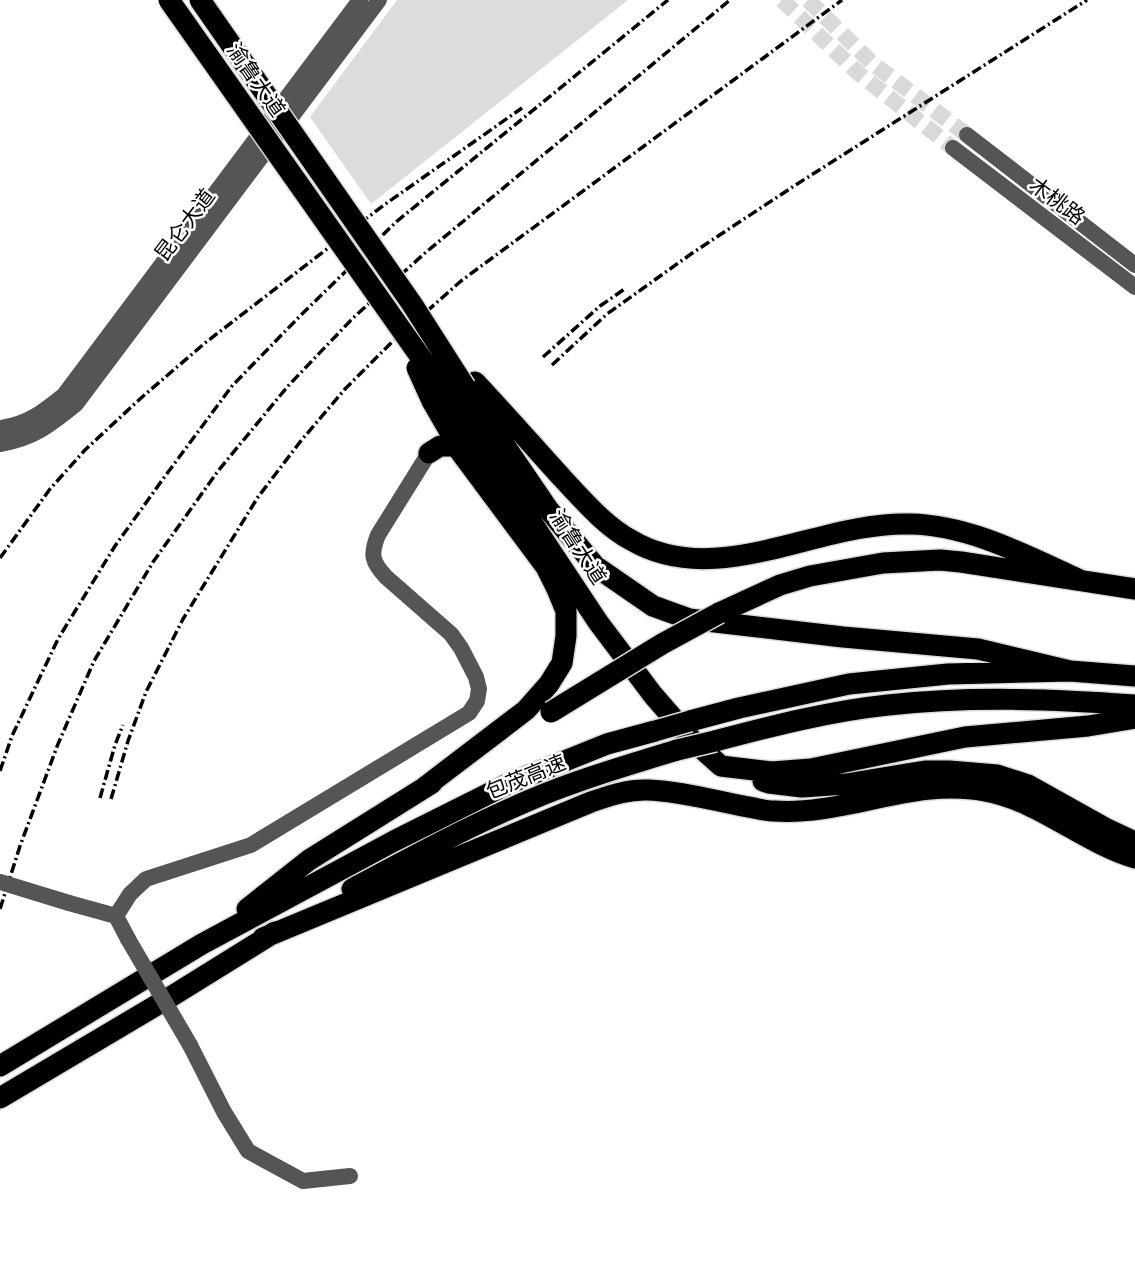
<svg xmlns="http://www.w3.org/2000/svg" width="1135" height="1267" viewBox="0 0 1135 1267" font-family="Roboto,'Noto Sans SC',sans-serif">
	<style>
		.green { fill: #dcdcdc }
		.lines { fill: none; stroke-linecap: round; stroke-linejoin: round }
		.minor-tunnel { stroke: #d9d9d9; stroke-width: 16; stroke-dasharray: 16 8; stroke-linecap: butt }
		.highway-casing { stroke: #dbdbdb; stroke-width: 24 }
		.minor { stroke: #555; stroke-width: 16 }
		.highway { stroke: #000; stroke-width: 21 }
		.rail { stroke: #000; stroke-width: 3.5; stroke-dasharray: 10 3.5 2 3.5; stroke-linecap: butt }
		.highway-bridge-casing { stroke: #dbdbdb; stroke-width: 24; stroke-linecap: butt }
		.minor-bridge { stroke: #555; stroke-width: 16 }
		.highway-bridge { stroke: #000; stroke-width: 21 }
		.labels { text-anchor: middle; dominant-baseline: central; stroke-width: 5; stroke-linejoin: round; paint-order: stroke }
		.street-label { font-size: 21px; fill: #000; stroke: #fff }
	</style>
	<rect width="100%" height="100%" fill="#fff"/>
	<path class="green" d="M397,0H628L371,204L310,117Z"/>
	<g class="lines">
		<path class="minor-tunnel" d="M782,0L857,72L953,148
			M808,0L871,62L967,135"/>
		<defs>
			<path id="highway" d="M475,382C505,414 534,447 564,480C584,501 605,526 631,540C717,591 818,521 910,524C970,525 1027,556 1080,580
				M465,387L548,509L595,566L653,606L689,619L843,637L978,649L1070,671
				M448,396L598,622L653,695L693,741L721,766L772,772L811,769L965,737L1088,726L1135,718
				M432,401L462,453
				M719,613L780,585L810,576L883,563L940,560L961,562L1135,589
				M690,721L739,708L849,684L948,674L1070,671L1135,676
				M715,741C772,726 830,711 888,705C970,696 1053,699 1135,705
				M763,781L769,783L802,787L846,784L925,771H949L997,775L1028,785L1105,828L1135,842
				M421,790L526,710L549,684L562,663L566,636V611L557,589L546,567L456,446H440L429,453
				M352,889C410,858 469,826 530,800C577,780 628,765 677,750
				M247,909L309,860L432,783
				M263,938L591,802C609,796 628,789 648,790C681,791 715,801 748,807C756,808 765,811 774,811C845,816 914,777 985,791C1040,801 1082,842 1135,858
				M0,1066L202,944L394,841L510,783L607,744L655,731
				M0,1098L172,996L275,932"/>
		</defs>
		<use href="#highway" class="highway-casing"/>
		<path class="minor" d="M967,135L1135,265
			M953,148L1135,287
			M0,428C27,425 43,412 64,395L360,0
			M0,444C34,438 50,425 76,404L379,0
			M69,903L116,916L128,939
			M116,916L130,894L146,879L251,845L469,713L477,701L479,689L476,677L461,648L451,634L386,577C372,562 370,555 378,535L429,453
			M190,1045L224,1112L248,1151L303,1181L350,1176"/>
		<use href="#highway" class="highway"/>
		<path class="rail" d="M543,357L600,306L626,288
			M552,365L607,314L691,254L794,186L1087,0
			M0,558L50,489L85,450L141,398L205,343L384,205L522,108
			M0,771L12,736L58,639L115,546L163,479L232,386L300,316L396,222L668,0
			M100,798L115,745L123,725
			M111,799L128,741L146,692L183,619L258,497L300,442L345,389L390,344L461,281L842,0
			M0,909L20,846L58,744L94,661L153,562L218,471L288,386L353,318L425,253L730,0"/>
		<defs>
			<path id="highway-bridge" d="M169,0L448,396
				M200,0L412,304L465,387
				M417,368L432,401
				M551,712L662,644L719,613
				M655,731L690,721
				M677,750L715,741"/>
		</defs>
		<use href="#highway-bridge" class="highway-bridge-casing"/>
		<path class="minor-bridge" d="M0,882L69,903
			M128,939L190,1045"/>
		<use href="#highway-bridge" class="highway-bridge"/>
	</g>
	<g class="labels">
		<g class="street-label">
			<text transform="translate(256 80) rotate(55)">渝鲁大道</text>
			<text transform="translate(1057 201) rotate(37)">木桃路</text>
			<text transform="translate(185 225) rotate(-53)">昆仑大道</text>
			<text transform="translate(578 547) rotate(57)">渝鲁大道</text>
			<text transform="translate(526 777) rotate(-22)">包茂高速</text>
		</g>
	</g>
</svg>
